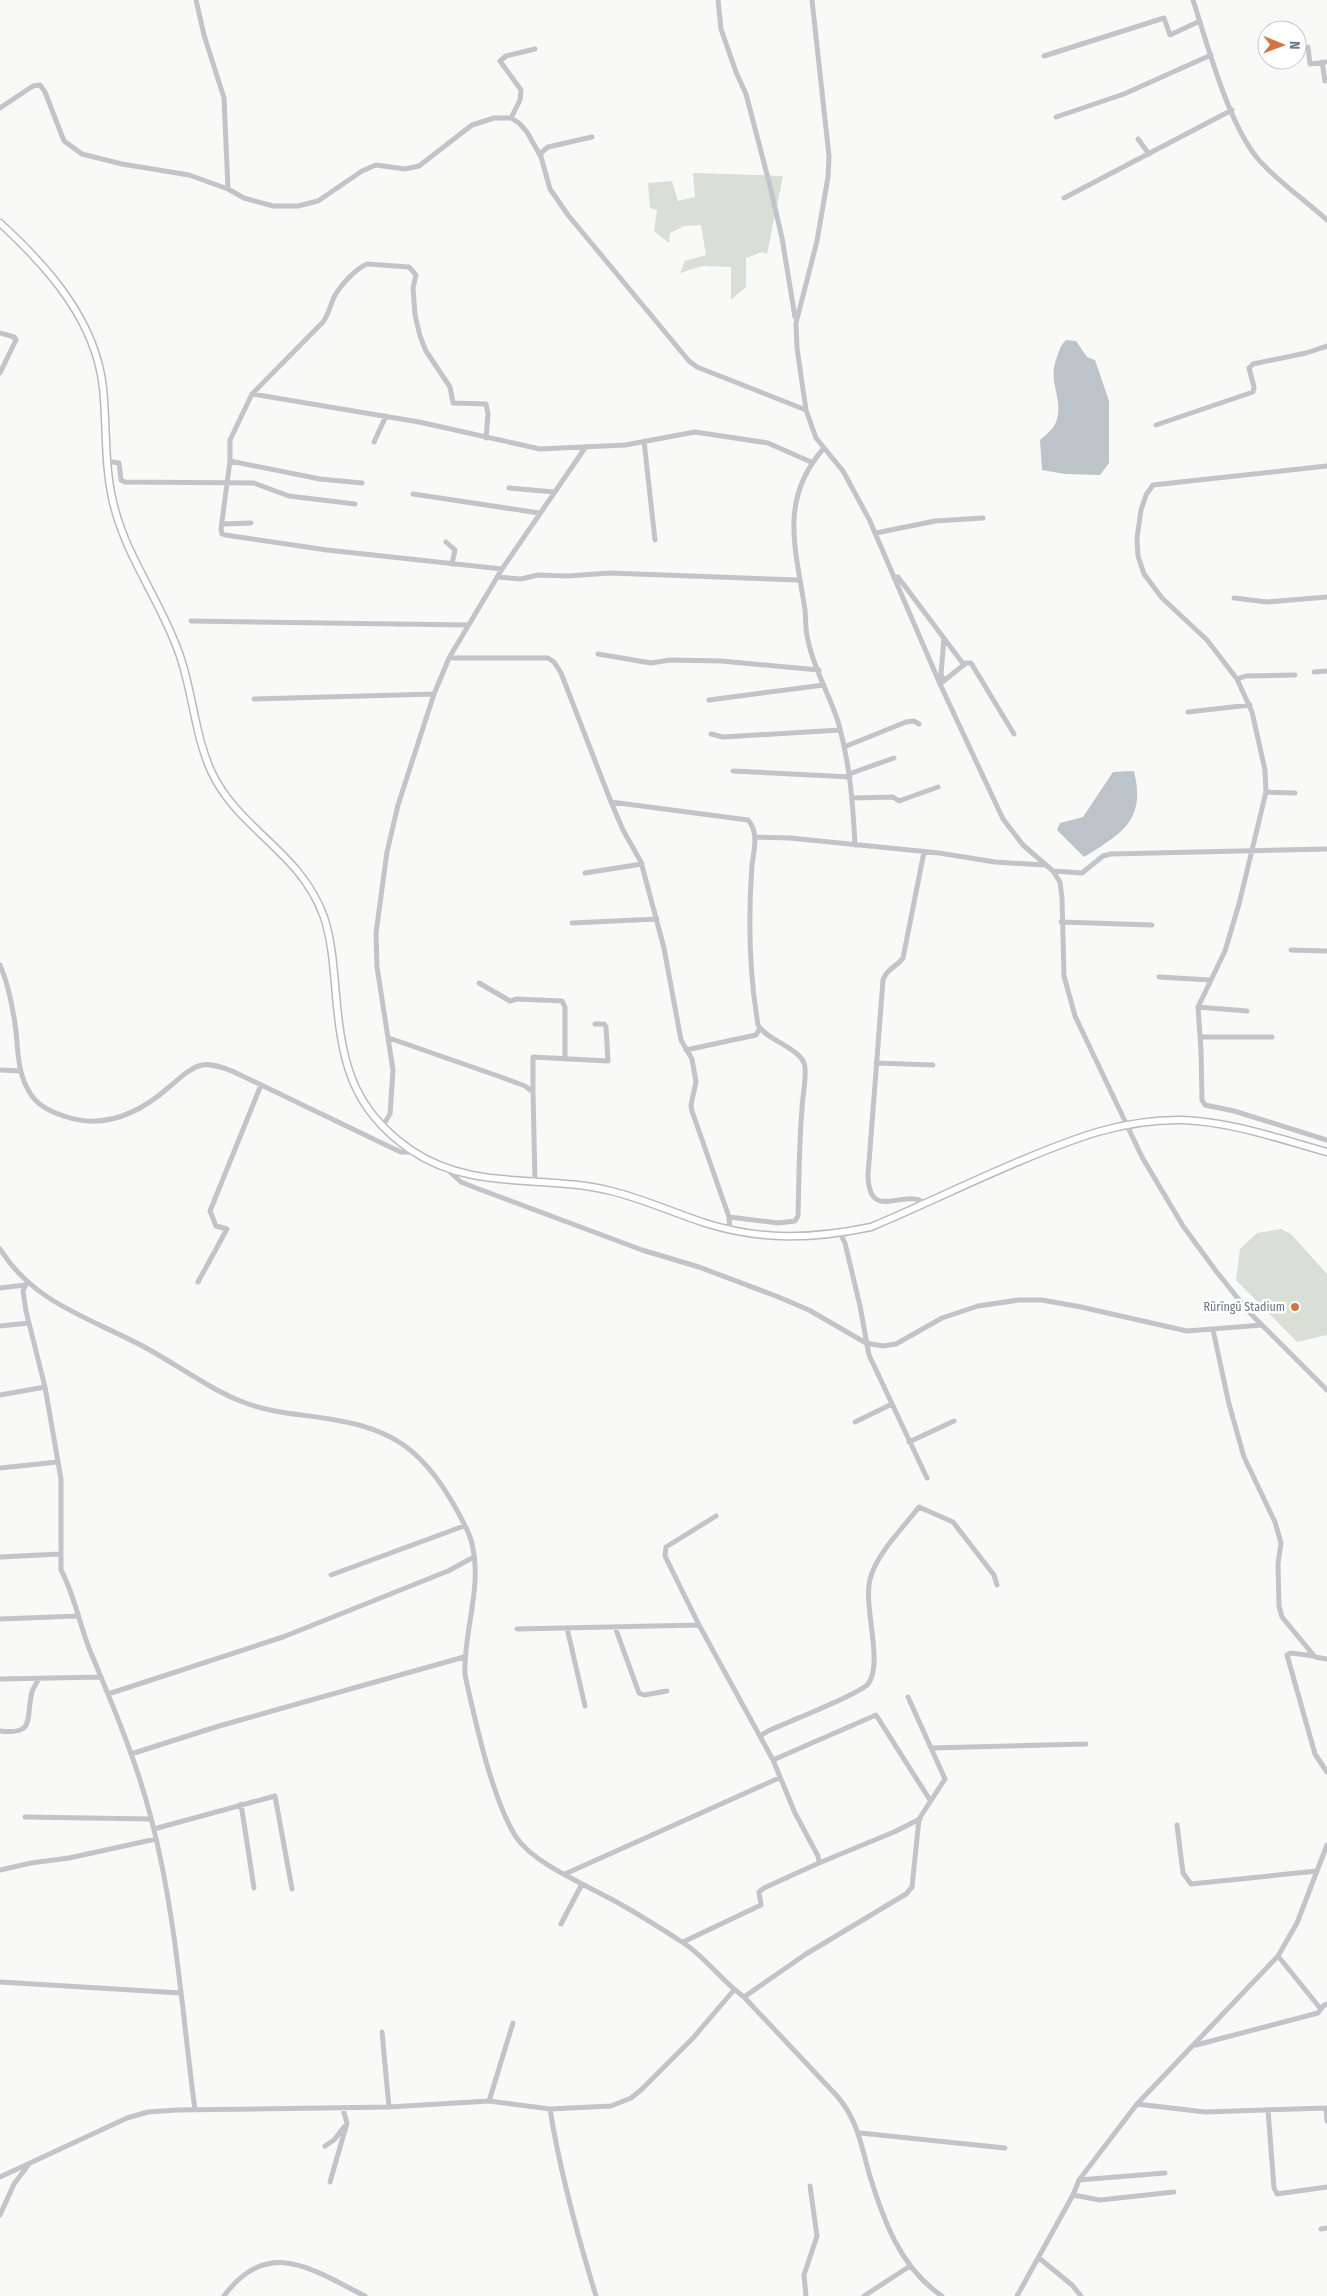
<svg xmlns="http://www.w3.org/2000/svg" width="1327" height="2296" viewBox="0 0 1327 2296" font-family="'Fira Sans Condensed',sans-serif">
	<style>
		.green { fill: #d9ded7 }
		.water { fill: #bcc3c9 }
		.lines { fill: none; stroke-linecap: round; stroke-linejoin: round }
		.major-casing { stroke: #b8babf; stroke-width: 9 }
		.minor { stroke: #c2c4c9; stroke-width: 5 }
		.major { stroke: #fff; stroke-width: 6 }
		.poi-dot { fill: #d07741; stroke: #fff; stroke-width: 2 }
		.labels { text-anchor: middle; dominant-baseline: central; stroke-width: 5; stroke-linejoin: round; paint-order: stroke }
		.poi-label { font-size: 12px; fill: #6c7685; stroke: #fff; text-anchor: end }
	</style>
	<rect width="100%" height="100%" fill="#f9f9f8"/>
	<path class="green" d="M693,173L783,176L767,254L762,252L746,258V287L731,300V267L702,266L680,273L685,261L706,255L701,225L684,226L670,233L669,243L654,231L657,210L650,208L648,183L672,181L678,201L695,197Z
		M1281,1229L1291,1234L1327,1274V1335L1297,1342L1236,1280L1240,1249L1257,1233Z"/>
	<path class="water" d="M1066,340L1076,341L1087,357L1095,360L1109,401V463L1100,475L1065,474L1042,470L1040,440C1047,434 1055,428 1057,419C1063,398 1047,381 1057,357C1060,349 1060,346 1066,340Z
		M1134,771C1146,821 1122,833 1084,857L1057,830L1060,823L1083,817L1113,772Z"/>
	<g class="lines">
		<defs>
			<path id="major" d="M0,223C48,267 96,321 103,388C107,426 104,464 113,502C126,558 162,602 180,656C193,694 195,737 212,773C240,831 300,851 324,917C331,939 333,961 335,984C341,1056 348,1107 411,1150C472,1192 544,1174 611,1191C644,1199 674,1213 705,1223C762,1241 813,1239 871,1227C921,1206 970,1182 1020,1161C1075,1138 1122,1119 1183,1120C1232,1122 1280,1139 1327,1152"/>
		</defs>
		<use href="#major" class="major-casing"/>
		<path class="minor" d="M196,0L204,35L224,98L228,189
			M718,0L721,29L736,72L746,94L770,186L782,238L795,317
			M812,0L829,156L828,177L817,241L796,323L797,348L806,410L816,438L843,471L869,519L940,684L1003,819L1023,845L1053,871L1060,882L1062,898L1064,976L1075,1016L1142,1157L1183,1226L1216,1271L1248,1311L1327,1390
			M1193,0C1208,46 1228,123 1258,159C1278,182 1304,199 1327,220
			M1308,47L1310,64L1327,62
			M1044,56L1164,18L1170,35L1200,21
			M1322,62L1325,81
			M0,108L33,86L40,85L45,92L64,141L82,154L122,164L189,175L228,189L244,198L273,206H298L318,201L362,171L376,165L405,169L419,166L472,125L494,118H511L519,123L527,132L541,157L550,189L568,215L689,361L697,367L806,410
			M1056,117L1124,94L1211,55
			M511,118L520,100L521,90L500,61L506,56L535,49
			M1138,139L1149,154
			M541,157V153L548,147L592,137
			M1064,198L1232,110
			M0,333L14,337L16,340L0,373
			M252,394L419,422L540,449L625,445L695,432L768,443L811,462
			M1156,425L1253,392L1254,387L1249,368L1253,364L1306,353L1327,346
			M486,438L488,414L486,404L453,403L450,387L426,351L420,336L415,315L413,288L416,275L409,267L367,264C355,269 340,286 334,297C330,306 329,314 323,322L252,394L230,440V461L221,529L222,534L225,535L327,550L502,569
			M644,441L655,540
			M374,442L386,416
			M824,448C778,500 796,549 805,610C806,620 805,630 808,640C813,668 831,697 839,725C850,765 853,805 855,845
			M106,461L119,463L121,480L125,482L254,483L289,496L355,504
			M230,461L320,479L362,483
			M1327,466L1153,485L1146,495L1141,510L1137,538L1138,556L1144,574L1162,598L1207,640L1237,679L1252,712L1265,770L1266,792L1239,904L1225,951L1198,1007L1201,1050L1202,1100L1205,1105L1234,1111L1327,1140
			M509,488L554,492
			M413,494L539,513
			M222,524L251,523
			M876,533L935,521L983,518
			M446,542L455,550L452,564
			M497,577L521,579L538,575L567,576L610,573L798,580
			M894,578L898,577L964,665
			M1234,598L1267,602L1327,597
			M191,621L468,625
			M598,654L651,663L670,660L721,661L819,670
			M449,658H548L554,662L561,673L611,802L623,830L641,862L664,948L681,1040L692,1059L696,1082L691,1105L692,1111L729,1217L730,1230
			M1314,672L1327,671
			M1237,679L1246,676L1295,675
			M944,681L941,674L944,638
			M940,684L966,663H971L1014,734
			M254,699L434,694
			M709,700L824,685
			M1188,712L1250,705
			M711,734L723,737L840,730
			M844,747L906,722L914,721L919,724
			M733,771L850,777
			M849,774L894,758
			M1266,792L1295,793
			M852,798L893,797L899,801L938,787
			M611,802L748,820C759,832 754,850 752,865C748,919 749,971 758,1025C765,1039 797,1047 804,1063C808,1072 802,1098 802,1109C799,1144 799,1180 798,1216L795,1221L778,1223L729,1217
			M755,837L790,838L939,853L995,862L1045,865
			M1053,871L1082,873L1103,856L1111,854L1327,849
			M585,873L642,864
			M1061,922L1152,925
			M572,923L657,919
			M1291,950L1327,951
			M0,965C9,986 13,1008 16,1031C18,1052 18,1075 30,1093C37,1105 51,1112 64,1116C103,1130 138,1114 168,1088C178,1080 189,1068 202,1065C212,1063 223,1068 232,1071L390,1147L401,1152H414
			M1159,977L1210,980
			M479,983L510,1001L517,999L562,1001L565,1007V1059
			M1198,1007L1247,1011
			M1200,1037H1272
			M389,1038L498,1076L525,1086L533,1092L535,1182
			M686,1050L756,1035L760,1028
			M876,1063L933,1065
			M0,1070L21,1071
			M533,1092V1057L608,1061L606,1027L604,1024H595
			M382,1127L390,1114L393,1070L377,967L376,933L387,852L398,805L434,694L449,658L502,569L585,448
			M448,1170L461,1182L476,1188L642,1250L699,1267L776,1296L809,1310L866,1343L883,1346L896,1344L942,1318L978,1306L1019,1300H1042L1081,1307L1187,1331L1262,1325
			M924,1203C905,1187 869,1224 868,1175L883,980C888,967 896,968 903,958L924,852
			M840,1233L845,1243L860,1306L869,1355L927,1478
			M0,1249C35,1305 94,1319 148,1349C177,1365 213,1391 243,1402C273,1414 304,1414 335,1420C392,1429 422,1451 451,1500C458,1512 467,1527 471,1540C484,1586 463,1630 465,1675C475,1720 492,1799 516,1837C533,1863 584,1884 611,1899C635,1912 659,1927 682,1942C706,1957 721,1981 744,1997L837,2096C857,2119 861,2144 869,2173C883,2219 900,2268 942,2296
			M27,1282L23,1291L26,1311L45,1387L61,1479V1570C74,1594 79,1622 89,1648C112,1704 136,1759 151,1818C176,1913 182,2013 195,2110
			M198,1282L227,1229L216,1226L210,1211L261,1085
			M0,1288L25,1285
			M0,1326L29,1323
			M1213,1330L1229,1404L1244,1457L1275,1522L1281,1543L1278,1564L1279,1606L1282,1617L1315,1657L1327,1659
			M0,1395L45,1387
			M855,1422L892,1404
			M909,1442L954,1421
			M0,1468L58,1462
			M0,1557L60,1554
			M331,1575L464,1526
			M0,1619L78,1616
			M615,1627L639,1693L644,1695L667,1691
			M567,1628L585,1706
			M517,1629L699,1625
			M1314,1656L1291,1653L1287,1655L1315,1754L1327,1772
			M0,1679L101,1677
			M108,1694L283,1637L448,1571L474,1557
			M0,1731C37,1735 25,1718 32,1692C33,1688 37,1683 39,1678
			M760,1736L768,1731C785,1723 860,1694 868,1684C884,1663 863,1608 870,1579C877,1553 903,1528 919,1507L953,1522L994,1575L997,1585
			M931,1748L1086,1744
			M131,1754L219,1726L464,1657
			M773,1760L876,1715L930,1800
			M241,1804L254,1888
			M25,1817L151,1819
			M1177,1825L1183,1873L1191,1884L1317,1871
			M154,1829L275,1796L292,1889
			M819,1863L894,1832L920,1819
			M0,1870L31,1863L69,1858L156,1839
			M565,1874L779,1778
			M561,1924L582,1884
			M683,1942L761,1905L759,1892L764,1888L819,1863L818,1856L795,1813L773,1760L699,1625L665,1556L666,1547L716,1516
			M1278,1956L1320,2008
			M0,1982L181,1993
			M744,1997L806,1954L906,1894L912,1887L919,1819L945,1779L908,1697
			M382,2032L389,2107
			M1196,2045L1318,2013L1324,2005L1327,2004
			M489,2101L513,2023
			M1137,2104L1205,2112L1327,2108
			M1326,2108L1327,2121
			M550,2109C560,2173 577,2234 596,2296
			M1268,2110L1274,2188L1277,2194L1327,2187
			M860,2133L1005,2148
			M325,2146L334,2140L344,2127
			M0,2177L127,2118L148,2112L177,2110L389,2107L489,2101L550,2109L611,2106L631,2098L641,2090L693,2038L734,1990
			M1079,2180L1165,2173
			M330,2182L347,2123L343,2109
			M1073,2195L1100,2200L1174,2192
			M0,2215L14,2184L29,2164
			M1321,2229L1327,2228
			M1039,2258L1072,2285L1081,2296
			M224,2296C268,2236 313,2270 365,2296
			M806,2296L804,2275L817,2236L810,2186
			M864,2296L910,2266
			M1017,2296L1073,2195L1079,2180L1137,2104L1278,1956L1297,1923L1327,1845"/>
		<use href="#major" class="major"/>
	</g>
	<circle class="poi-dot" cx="1295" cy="1307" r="5"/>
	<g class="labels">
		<g class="poi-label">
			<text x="1285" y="1307">Rũrĩngũ Stadium</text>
		</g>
	</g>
	<g transform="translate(1282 45) rotate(91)"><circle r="24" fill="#ffffff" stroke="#c4c8ce"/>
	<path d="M0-4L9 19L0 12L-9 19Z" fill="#d07741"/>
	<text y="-8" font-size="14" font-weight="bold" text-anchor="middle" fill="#6c7685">N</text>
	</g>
</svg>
